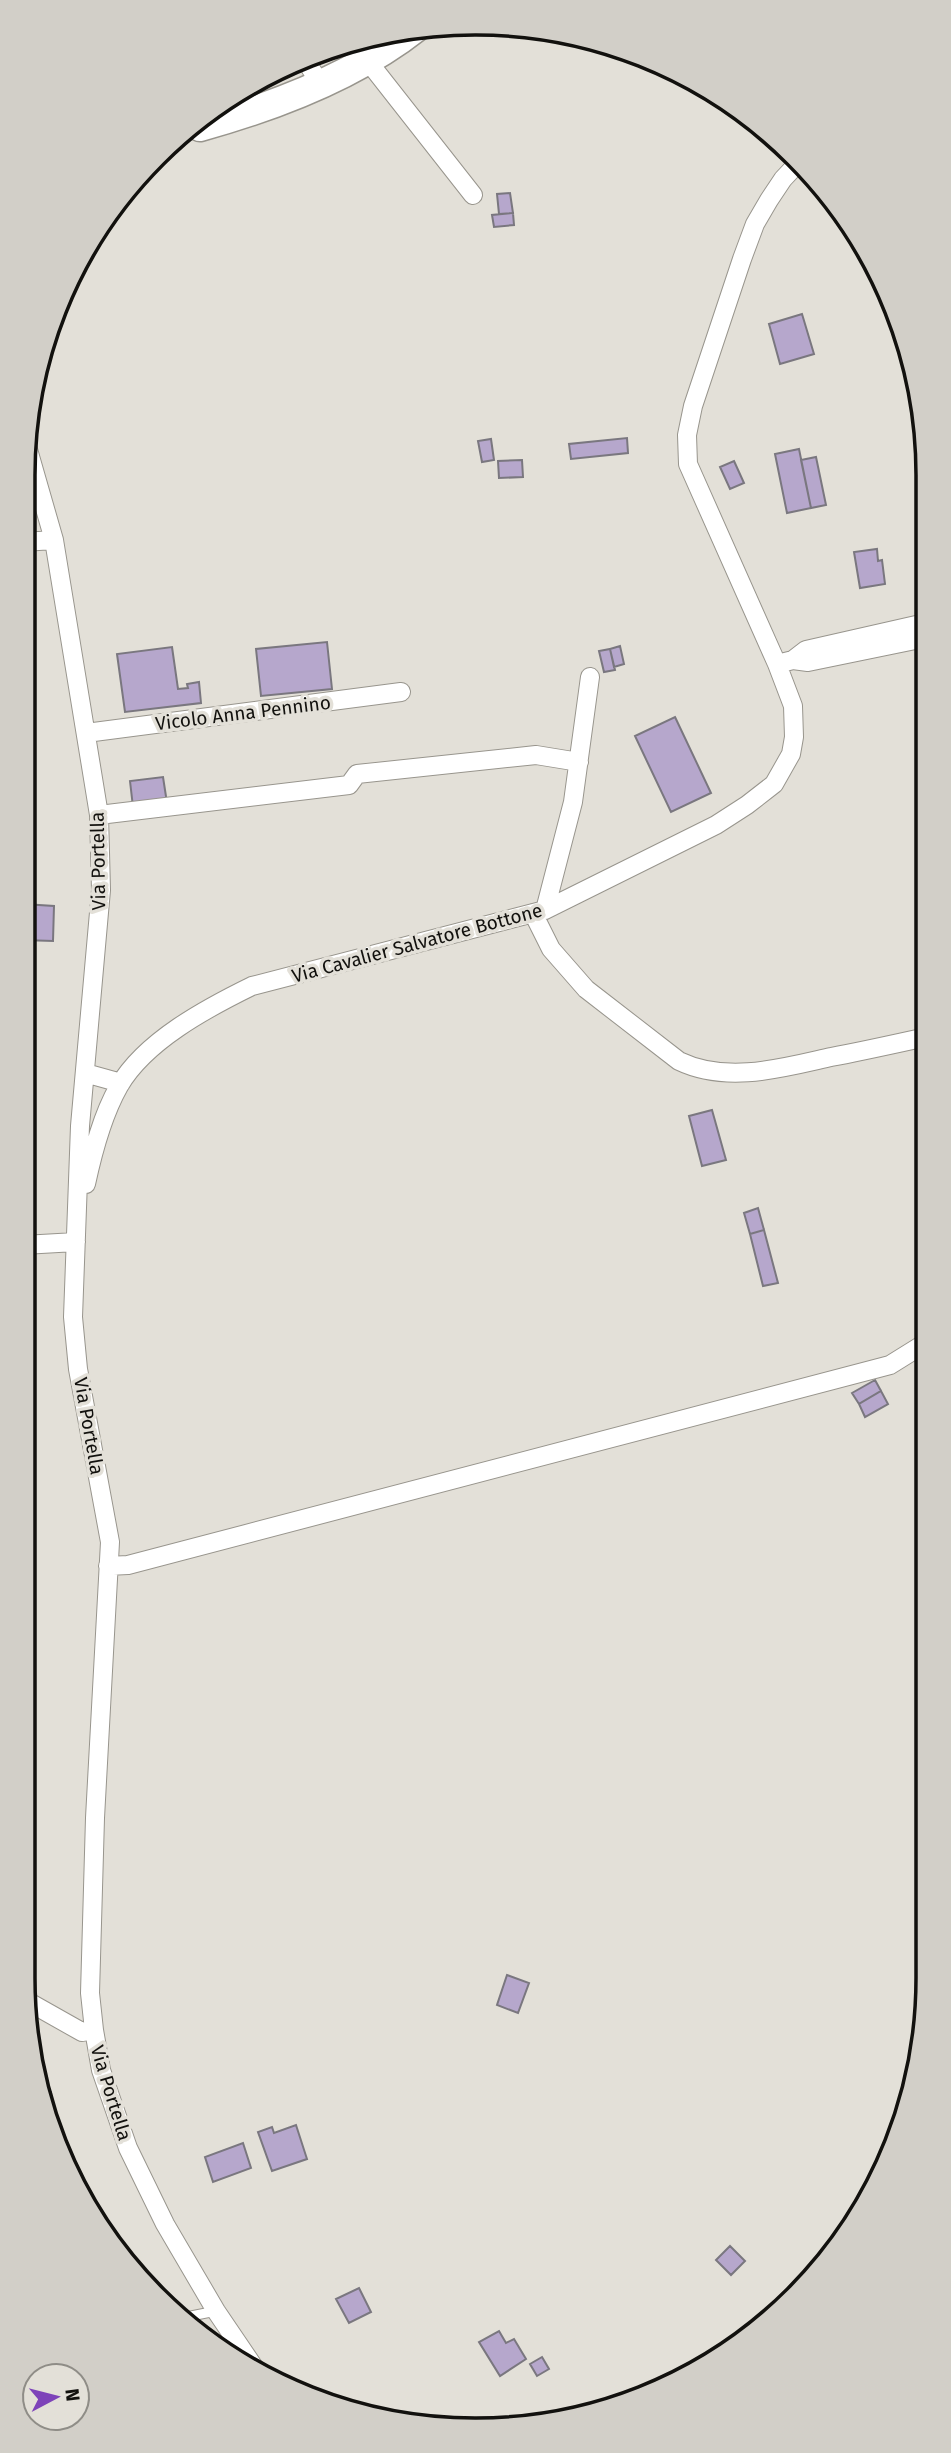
<svg xmlns="http://www.w3.org/2000/svg" width="951" height="2453" viewBox="0 0 951 2453" font-family="'Fira Sans',sans-serif">
	<style>
		.building { fill: #b6a7cc; stroke: #7a777f; stroke-width: 2 }
		.lines { fill: none; stroke-linecap: round; stroke-linejoin: round }
		.service-casing { stroke: #98958d; stroke-width: 11 }
		.minor-casing { stroke: #98958d; stroke-width: 20 }
		.primary-casing { stroke: #98958d; stroke-width: 31 }
		.service { stroke: #fff; stroke-width: 9 }
		.minor { stroke: #fff; stroke-width: 18 }
		.primary { stroke: #fff; stroke-width: 28 }
		.labels { text-anchor: middle; dominant-baseline: central; stroke-width: 7; stroke-linejoin: round; paint-order: stroke }
		.street-label { font-size: 19px; fill: #12110e; stroke: #e3e0d8 }
		.rim { fill: none; stroke: #12110e; stroke-width: 3.5 }
	</style>
	<rect width="100%" height="100%" fill="#e3e0d8"/>
	<path class="building" d="M510,193L513,213L499,214L497,194Z
		M513,213L514,225L494,227L492,215Z
		M802,314L814,354L780,364L769,324Z
		M627,438L628,453L571,459L569,444Z
		M491,439L494,460L482,462L478,441Z
		M799,449L811,508L787,513L775,454Z
		M816,457L826,505L811,508L801,460Z
		M522,460L523,477L499,478L498,461Z
		M734,461L744,483L730,489L720,467Z
		M877,549L878,561L882,560L885,584L860,588L854,552Z
		M327,642L332,689L261,696L256,649Z
		M620,646L624,664L614,667L610,649Z
		M172,647L178,689L188,688L187,684L199,682L201,703L125,712L117,654Z
		M610,649L615,670L604,672L599,651Z
		M675,717L711,793L671,812L635,736Z
		M163,777L167,803L133,807L130,781Z
		M23,904L54,906L53,941L23,940Z
		M712,1110L726,1160L702,1166L689,1116Z
		M758,1208L764,1230L750,1234L744,1213Z
		M764,1230L778,1283L763,1286L750,1234Z
		M875,1380L881,1391L859,1404L852,1393Z
		M881,1391L888,1404L865,1417L859,1404Z
		M507,1975L529,1983L518,2013L497,2005Z
		M51,2092L54,2128L50,2129L47,2123L42,2093Z
		M296,2125L307,2159L272,2171L258,2132L272,2127L274,2133Z
		M243,2143L251,2168L213,2182L205,2157Z
		M730,2246L745,2261L731,2275L716,2260Z
		M359,2288L371,2312L349,2323L336,2299Z
		M499,2331L506,2343L514,2339L526,2359L500,2376L479,2342Z
		M542,2357L549,2369L537,2376L530,2364Z"/>
	<g class="lines">
		<defs>
			<path id="service" d="M186,2317L216,2311"/>
			<path id="minor" d="M367,60L473,195
				M308,64L320,84
				M27,446L54,540L99,815L101,890L80,1126L73,1317L78,1369L110,1542L95,1818L90,1993L94,2030L101,2070L128,2148L165,2224L216,2311L258,2373
				M23,542L54,540
				M793,660L806,650L925,623
				M777,664L793,660L808,662L925,638
				M86,733L401,692
				M99,815L349,785L357,774L536,755L579,762
				M545,910L573,802L590,677
				M533,913L551,949L586,989L679,1061C727,1084 782,1068 831,1057C863,1051 894,1044 926,1037
				M85,1073L121,1083
				M86,1184C93,1151 102,1116 119,1086C145,1041 207,1008 252,986L545,910L716,825L747,805L774,784L791,754L794,737L793,706L777,664L688,464L687,435L693,406L742,259L755,224L769,200L783,179L799,162
				M23,1245L76,1242
				M108,1566L128,1565L890,1365L927,1342
				M27,2001L82,2032L94,2030"/>
			<path id="primary" d="M200,127C276,106 355,76 417,27"/>
		</defs>
		<use href="#service" class="service-casing"/>
		<use href="#minor" class="minor-casing"/>
		<use href="#primary" class="primary-casing"/>
		<use href="#service" class="service"/>
		<use href="#minor" class="minor"/>
		<use href="#primary" class="primary"/>
	</g>
	<g class="labels">
		<g class="street-label">
			<text transform="translate(243 713) rotate(-7)">Vicolo Anna Pennino</text>
			<text transform="translate(98 861) rotate(-91)">Via Portella</text>
			<text transform="translate(417 943) rotate(-15)">Via Cavalier Salvatore Bottone</text>
			<text transform="translate(89 1426) rotate(80)">Via Portella</text>
			<text transform="translate(111 2093) rotate(73)">Via Portella</text>
		</g>
	</g>
	<path d="M0 0H951V2453H0ZM475 35H476A440 440 0 0 1 916 475V1978A440 440 0 0 1 476 2418H475A440 440 0 0 1 35 1978V475A440 440 0 0 1 475 35Z" fill="#d2cfc8" fill-rule="evenodd"/>
	<path class="rim" d="M475 35H476A440 440 0 0 1 916 475V1978A440 440 0 0 1 476 2418H475A440 440 0 0 1 35 1978V475A440 440 0 0 1 475 35Z"/>
	<g transform="translate(56 2397) rotate(83)"><circle r="33" fill="#e3e0d8" stroke="#8f8d87" stroke-width="2"/>
	<path d="M0-5L12 26L0 18L-12 26Z" fill="#7e43b9"/>
	<text y="-10" font-size="19" font-weight="bold" text-anchor="middle" fill="#12110e">N</text>
	</g>
</svg>
